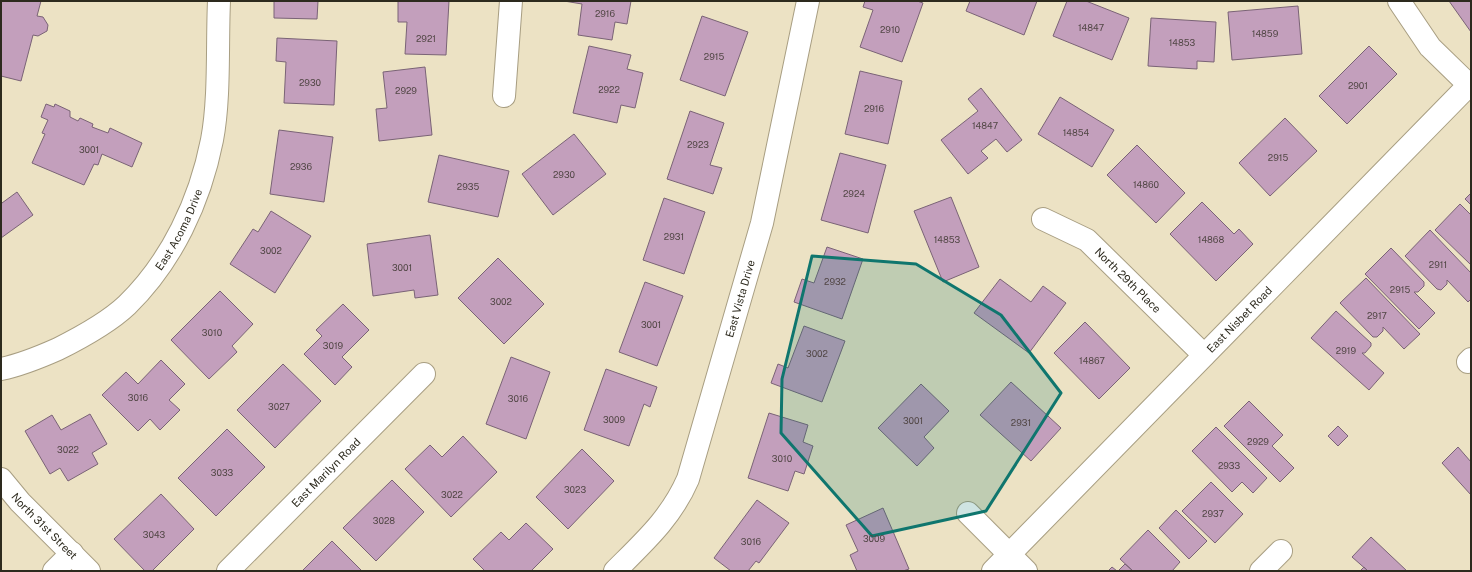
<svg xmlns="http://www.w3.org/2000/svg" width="1472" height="572" viewBox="0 0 1472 572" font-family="'Public Sans',sans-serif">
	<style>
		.building { fill: #c39fbc; stroke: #7a6376 }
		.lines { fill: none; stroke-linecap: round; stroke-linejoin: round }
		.minor-casing { stroke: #a89e82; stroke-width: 24 }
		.minor { stroke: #fff; stroke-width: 22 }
		.marked { fill: #0f766e; fill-opacity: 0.2; stroke: #0f766e; stroke-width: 3; stroke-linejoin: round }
		.labels { text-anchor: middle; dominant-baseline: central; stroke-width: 3; stroke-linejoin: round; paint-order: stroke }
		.number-label { font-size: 9px; fill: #524746 }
		.street-label { font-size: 11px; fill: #2d2a1e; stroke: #ece2c4 }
	</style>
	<rect width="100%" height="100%" fill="#ece2c4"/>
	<path class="building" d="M1,1H41L37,16L43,17L48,25L47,31L38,36L33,35L21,81L1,76Z
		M274,1H318L317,19L274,18Z
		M398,1H449L446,55L405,54L407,22H398Z
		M564,1H631L627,24L615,22L612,40L578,35L582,4Z
		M865,1H917L923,3L902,62L860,47L873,10L863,7Z
		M970,1H1037L1024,35L966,11Z
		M1067,1H1086L1129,18L1112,60L1053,36Z
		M1449,1H1471V32Z
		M1298,6L1302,54L1232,60L1228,12Z
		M702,16L748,32L725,96L680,80Z
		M1151,18L1216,22L1214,62L1197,61V69L1148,66Z
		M277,38L337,41L334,105L284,103L286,62L276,61Z
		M589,46L631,55L627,69L643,73L635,108L621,105L617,123L573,113Z
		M1369,46L1397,74L1347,124L1319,96Z
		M425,67L432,135L379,141L376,109L387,108L383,72Z
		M860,71L902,81L888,144L845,134Z
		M981,88L1022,140L1007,152L996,139L981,151L988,158L968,174L941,140L978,111L968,99Z
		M1060,97L1114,130L1092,167L1038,134Z
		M46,104L54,107L55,104L70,111V117L78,121L80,118L93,124L92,127L108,133L110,128L142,143L132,167L102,154L98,165L94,164L84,185L32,163L45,134L42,133L48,120L41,117Z
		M690,111L724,123L710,165L722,168L713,194L667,179Z
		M1285,118L1317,151L1270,196L1239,163Z
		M279,130L333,137L324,202L270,194Z
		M574,134L606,174L553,215L522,174Z
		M1137,145L1185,193L1156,223L1107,175Z
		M840,153L886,165L868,233L821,220Z
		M439,155L509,171L498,217L428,202Z
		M17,192L33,215L1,238V200L2,203Z
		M1471,193V205L1465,199Z
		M951,197L979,267L943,282L914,211Z
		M664,198L705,212L684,274L643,260Z
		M1202,202L1234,234L1239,229L1253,244L1216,281L1170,234Z
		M1460,204L1471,215V265L1435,230Z
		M271,211L311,236L275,293L230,264L253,229L258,232Z
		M1430,230L1471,273V299L1468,302L1447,280V284L1441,290L1437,289L1405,256Z
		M430,235L438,295L415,298L414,290L373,296L367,244Z
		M827,247L863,259L842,319L794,302L802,279L814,283Z
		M1391,248L1424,282V286L1418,292H1414L1435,313L1419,329L1365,274Z
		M498,258L544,304L504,344L458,298Z
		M1366,278L1420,334L1404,349L1383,327V331L1377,337H1373L1340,303Z
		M1000,279L1031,302L1043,286L1066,303L1029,353L974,313Z
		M645,282L683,296L657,366L619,352Z
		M220,291L253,324L232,346L237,352L209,379L171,340Z
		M343,304L369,330L342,357L352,367L335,385L304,354L322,336L316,330Z
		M1336,311L1371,343V346L1365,353H1362L1384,373L1369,390L1311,338Z
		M1085,322L1130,368L1099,399L1054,353Z
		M804,326L845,341L822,402L771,383L778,364L788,368Z
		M511,357L550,372L526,439L486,424Z
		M161,360L185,384L169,400L180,410L160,430L150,419L138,431L102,395L126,372L138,384Z
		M283,364L321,401L275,448L237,410Z
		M606,369L657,387L650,407L644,404L629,446L584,430Z
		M1011,382L1061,428L1031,461L980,415Z
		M921,384L949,411L924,437L934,448L917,466L878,428Z
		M1249,401L1283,435L1272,446L1294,468L1280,482L1224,426Z
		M769,413L808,425L803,442L813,446L804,474L795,471L788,491L748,478Z
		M90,414L107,444L92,453L98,464L68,481L60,468L50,474L25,431L52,415L61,430Z
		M1338,426L1348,436L1338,446L1328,436Z
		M1216,427L1267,478L1253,493L1242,482L1232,492L1192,451Z
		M227,429L265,467L216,516L178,478Z
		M463,436L497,472L451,517L405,469L430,445L442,457Z
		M1458,447L1471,462V495L1442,463Z
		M582,449L614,481L568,529L536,497Z
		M392,480L424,512L376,561L343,528Z
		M1211,482L1243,514L1215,543L1182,511Z
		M161,494L194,529L152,571H145L114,539Z
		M757,500L789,523L759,563L756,561L748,571H731L714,558Z
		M883,508L909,569L903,571H857L850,555L858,551L846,525Z
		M1176,510L1207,541L1189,559L1159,528Z
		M526,523L553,549L531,571H485L473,559L501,532L509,540Z
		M1148,530L1180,562L1172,571H1133L1120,559Z
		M1371,537L1407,571H1368L1352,557Z
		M332,541L362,571H302Z
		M1125,564L1133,571H1118Z
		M1112,567L1117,571H1108Z
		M1364,567L1368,571H1360Z"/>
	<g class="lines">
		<defs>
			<g id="minor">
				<path d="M1399,1L1430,47L1471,87"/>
				<path d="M504,96L511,1"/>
				<path id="s1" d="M1043,219L1087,240L1204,355"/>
				<path d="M1468,362L1471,359"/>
				<path id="s2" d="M1,369C21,365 40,357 58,349C82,337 108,323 127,305C172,261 200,201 212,140C220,98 217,45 219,1"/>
				<path id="s3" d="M1,479L20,502L89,571"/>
				<path d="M968,513L1026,571"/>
				<path d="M54,571L72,553"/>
				<path id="s4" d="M228,571L424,374"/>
				<path id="s5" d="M615,571C645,541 671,518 688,479L762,223L808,1"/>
				<path id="s6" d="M993,571L1469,85"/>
				<path d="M1261,571L1281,551"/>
			</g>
		</defs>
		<use href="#minor" class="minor-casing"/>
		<use href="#minor" class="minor"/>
	</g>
	<path class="marked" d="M812,256L916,264L1001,315L1061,393L986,511L872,536L781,433L782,379Z"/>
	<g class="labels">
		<g class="number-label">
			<text x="605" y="13">2916</text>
			<text x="1091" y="27">14847</text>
			<text x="890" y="29">2910</text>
			<text x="1265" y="33">14859</text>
			<text x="426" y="38">2921</text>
			<text x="1182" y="42">14853</text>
			<text x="714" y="56">2915</text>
			<text x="310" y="82">2930</text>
			<text x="1358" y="85">2901</text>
			<text x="609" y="89">2922</text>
			<text x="406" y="90">2929</text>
			<text x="874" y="108">2916</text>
			<text x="985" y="125">14847</text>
			<text x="1076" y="132">14854</text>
			<text x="698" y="144">2923</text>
			<text x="89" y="149">3001</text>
			<text x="1278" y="157">2915</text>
			<text x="301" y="166">2936</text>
			<text x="564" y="174">2930</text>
			<text x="1146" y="184">14860</text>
			<text x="468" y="186">2935</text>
			<text x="854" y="193">2924</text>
			<text x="674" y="236">2931</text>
			<text x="947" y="239">14853</text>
			<text x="1211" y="239">14868</text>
			<text x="271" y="250">3002</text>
			<text x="1438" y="264">2911</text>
			<text x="402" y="267">3001</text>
			<text x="835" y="281">2932</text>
			<text x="1400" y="289">2915</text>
			<text x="501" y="301">3002</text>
			<text x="1377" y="315">2917</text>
			<text x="651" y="324">3001</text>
			<text x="212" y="332">3010</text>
			<text x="333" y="345">3019</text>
			<text x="1346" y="350">2919</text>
			<text x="817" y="353">3002</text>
			<text x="1092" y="360">14867</text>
			<text x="138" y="397">3016</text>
			<text x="518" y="398">3016</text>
			<text x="279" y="406">3027</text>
			<text x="614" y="419">3009</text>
			<text x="913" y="420">3001</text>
			<text x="1021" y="422">2931</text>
			<text x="1258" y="441">2929</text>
			<text x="68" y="449">3022</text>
			<text x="782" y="458">3010</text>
			<text x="1229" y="465">2933</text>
			<text x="222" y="472">3033</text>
			<text x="575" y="489">3023</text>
			<text x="452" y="494">3022</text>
			<text x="1213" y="513">2937</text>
			<text x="384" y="520">3028</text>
			<text x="154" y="534">3043</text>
			<text x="874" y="538">3009</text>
			<text x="751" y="541">3016</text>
		</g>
		<g class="street-label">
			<text stroke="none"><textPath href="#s2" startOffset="235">East Acoma Drive</textPath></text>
			<text stroke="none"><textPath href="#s1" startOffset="106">North 29th Place</textPath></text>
			<text stroke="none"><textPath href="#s5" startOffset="306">East Vista Drive</textPath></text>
			<text stroke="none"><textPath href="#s6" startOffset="352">East Nisbet Road</textPath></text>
			<text stroke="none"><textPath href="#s4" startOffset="139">East Marilyn Road</textPath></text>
			<text stroke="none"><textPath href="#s3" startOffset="64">North 31st Street</textPath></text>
		</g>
	</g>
	<rect width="1472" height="572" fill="none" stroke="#2d2a1e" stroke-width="4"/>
</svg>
